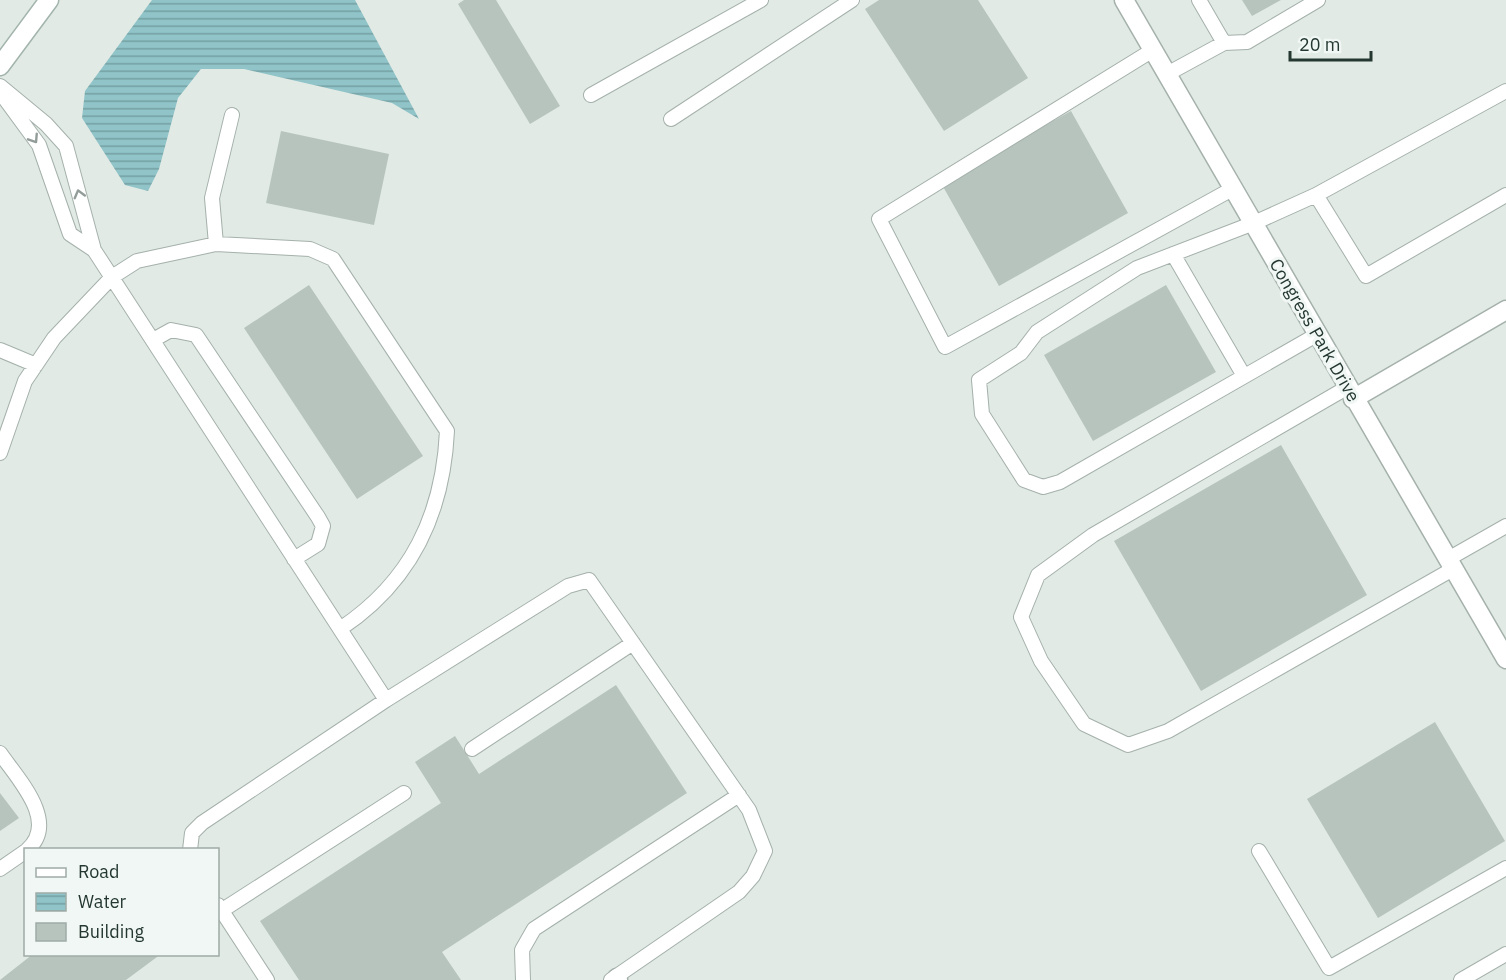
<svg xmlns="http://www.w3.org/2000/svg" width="1506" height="980" viewBox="0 0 1506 980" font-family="'IBM Plex Sans',sans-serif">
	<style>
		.water { fill: url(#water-rules) }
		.building { fill: #b7c4be }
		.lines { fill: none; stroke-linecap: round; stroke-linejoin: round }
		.lane-casing { stroke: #a5b1ab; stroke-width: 16 }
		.street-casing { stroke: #a5b1ab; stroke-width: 21 }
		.secondary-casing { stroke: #a2b4ac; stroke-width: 21 }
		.lane { stroke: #fff; stroke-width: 14 }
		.street { stroke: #fff; stroke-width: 18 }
		.secondary { stroke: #fff; stroke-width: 18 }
		.oneway { stroke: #929c98 }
		.labels { text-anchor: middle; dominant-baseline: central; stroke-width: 6; stroke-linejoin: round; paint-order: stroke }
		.street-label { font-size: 18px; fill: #243831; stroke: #f1f7f4 }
	</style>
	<defs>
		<pattern id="water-rules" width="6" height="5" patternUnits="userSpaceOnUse" patternTransform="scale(1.5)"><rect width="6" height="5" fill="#90c4c8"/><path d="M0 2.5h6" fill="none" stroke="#75a0a3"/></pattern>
	</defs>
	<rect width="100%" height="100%" fill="#e1eae5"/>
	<path class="water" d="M152,0H355L419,119L392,103L244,69H201L178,98L159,169L148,191L125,185L82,118L85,91Z"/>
	<path class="building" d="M464,0H496L560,106L530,124L458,4Z
		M879,0H978L1028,78L944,131L865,9Z
		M1242,0H1281L1252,16Z
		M1071,111L1128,213L999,286L941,183Z
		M281,131L389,154L374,225L266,203Z
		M309,285L423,456L357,499L244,328Z
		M1166,285L1216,372L1093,441L1044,355Z
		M1281,445L1367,595L1201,691L1114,541Z
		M616,685L687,793L442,952L461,980H299L260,921L441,803L415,762L455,736L479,774Z
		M1435,722L1505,841L1378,918L1307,799Z
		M0,793L19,818L0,831Z
		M33,954H155L157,957L126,980H0Z"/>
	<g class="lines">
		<defs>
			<path id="lane" d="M1224,43L1247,42L1318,0
				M1153,50L879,219L945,347L1234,188
				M1167,74L1224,43L1199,0
				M0,86L46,124L66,146L94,250L386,700
				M591,95L761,0
				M3,96L39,145L70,234L94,250
				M671,119L852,0
				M1316,195L1366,276L1506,195
				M216,244L212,198L232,115
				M1173,254L1244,376
				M1318,334L1060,482L1043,487L1024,480L982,414L979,380L1021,353L1037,332L1137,268L1254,223L1316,195L1506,91
				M153,340L171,330L196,335L318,517L323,526L318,544L294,559
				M0,350L36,365
				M1348,387L1093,535L1038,575L1021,617L1041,661L1084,724L1128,745L1168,731L1453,569
				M0,453L25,381L54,338L112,277L137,261L216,244L310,249L333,259L447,431C443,515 411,582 340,629
				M1448,559L1506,526
				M472,749L633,643
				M0,753C17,778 60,822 27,850
				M190,850L192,833L202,823L386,700L568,586L589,580L749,810L765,851L753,876L739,892L611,980
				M1259,851L1329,968L1506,868
				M0,869L26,851
				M218,905L267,980
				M221,911L404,793
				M523,980L522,950L534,929L739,795
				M1461,980L1506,954"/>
			<path id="street" d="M1124,0L1506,659
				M1353,399L1506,310
				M617,978L618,980"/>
			<path id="secondary" d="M0,66L49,0"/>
		</defs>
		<use href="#lane" class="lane-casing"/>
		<use href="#street" class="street-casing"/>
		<use href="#secondary" class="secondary-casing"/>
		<use href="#lane" class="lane"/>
		<use href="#street" class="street"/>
		<use href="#secondary" class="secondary"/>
	</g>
	<defs><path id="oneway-chevron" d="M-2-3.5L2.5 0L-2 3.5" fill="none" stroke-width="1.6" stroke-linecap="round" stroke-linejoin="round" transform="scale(1.5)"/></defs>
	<g class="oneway">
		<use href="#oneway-chevron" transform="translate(34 139) rotate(57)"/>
		<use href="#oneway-chevron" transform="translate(79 194) rotate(-105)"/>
	</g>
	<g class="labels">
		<g class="street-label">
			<text transform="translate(1315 330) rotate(60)">Congress Park Drive</text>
		</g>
	</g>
	<rect x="24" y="848" width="195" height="108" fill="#f1f7f4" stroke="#9faba6" stroke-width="1.5"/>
	<rect x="36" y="868" width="30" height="9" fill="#ffffff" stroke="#9faba6" stroke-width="1.5"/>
	<text x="78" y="878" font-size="18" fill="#243831">Road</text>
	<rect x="36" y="893" width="30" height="18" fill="url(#water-rules)" stroke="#9faba6" stroke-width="1.5"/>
	<text x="78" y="908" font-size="18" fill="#243831">Water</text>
	<rect x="36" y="923" width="30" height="18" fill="#b7c4be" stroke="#9faba6" stroke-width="1.5"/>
	<text x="78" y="938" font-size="18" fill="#243831">Building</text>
	<path d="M1290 51v9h81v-9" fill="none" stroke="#243831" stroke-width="3"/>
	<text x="1299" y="51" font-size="18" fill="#243831" stroke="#f1f7f4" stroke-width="4.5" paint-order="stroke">20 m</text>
</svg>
